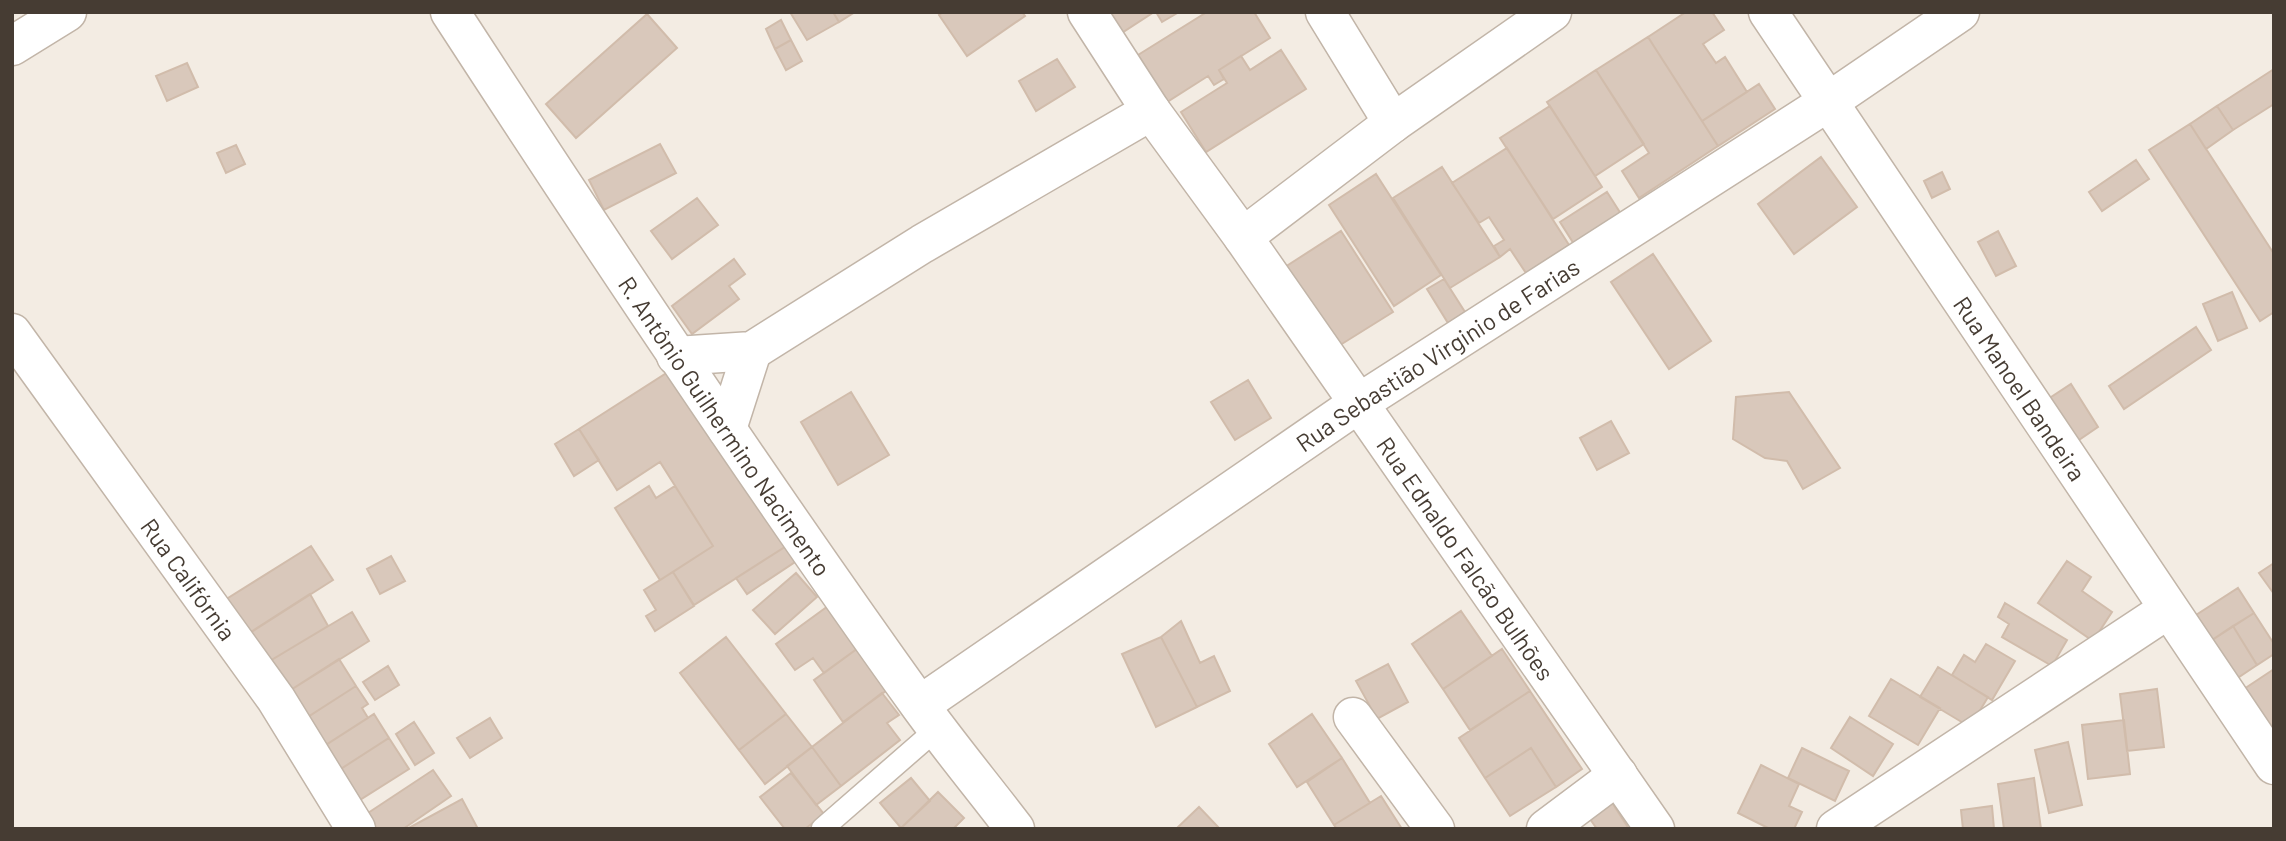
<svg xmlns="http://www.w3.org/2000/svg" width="2286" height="841" viewBox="0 0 2286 841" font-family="Barlow,sans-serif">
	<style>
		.building { fill: #d9c8bb; stroke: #d1bcab; stroke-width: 2 }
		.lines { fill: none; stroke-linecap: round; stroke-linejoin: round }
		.service-casing { stroke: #c2b5a8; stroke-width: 24 }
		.minor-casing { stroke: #c2b5a8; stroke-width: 41 }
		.service { stroke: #fff; stroke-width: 21 }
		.minor { stroke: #fff; stroke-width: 38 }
		.labels { text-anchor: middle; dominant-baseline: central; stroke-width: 5; stroke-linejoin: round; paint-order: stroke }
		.street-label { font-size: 24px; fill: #463c33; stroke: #fff }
	</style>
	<rect width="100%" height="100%" fill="#f3ece3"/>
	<path class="building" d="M790,12H833L839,22L807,40Z
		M833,12H855L839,22Z
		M943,12H1022L1025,16L967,56L939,15Z
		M1102,12H1154L1117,36Z
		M1156,12H1179L1162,22Z
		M1207,12H1254L1270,38L1219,70L1224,79L1214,85L1208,76L1167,102L1138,55Z
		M1686,12H1712L1724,30L1703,44L1716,63L1725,57L1747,92L1702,121L1648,37Z
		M647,14L677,48L576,138L546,104Z
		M781,20L791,40L775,49L766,29Z
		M1648,37L1718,146L1639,198L1622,171L1649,153L1596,70Z
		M791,40L802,61L786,70L775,49Z
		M1281,50L1306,89L1206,152L1181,112L1227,83L1219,70L1241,56L1250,70Z
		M1057,59L1075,87L1036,111L1019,81Z
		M187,63L198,87L167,101L156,76Z
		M2274,69V104L2233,130L2217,106Z
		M1596,70L1644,144L1595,176L1547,102Z
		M1759,84L1775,109L1718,146L1702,121Z
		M1550,106L1602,187L1553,219L1500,138Z
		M2217,106L2233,130L2206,149L2190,124Z
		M2190,124L2274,254V312L2260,321L2149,150Z
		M660,144L676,173L604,210L589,180Z
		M236,145L245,164L226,173L217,153Z
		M1507,148L1569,245L1526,273L1510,249L1500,257L1494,246L1504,240L1489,217L1479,223L1452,183Z
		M1821,157L1857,207L1794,254L1758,204Z
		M2136,160L2149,179L2102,211L2089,192Z
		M1442,167L1500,257L1450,288L1393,198Z
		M1942,172L1950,189L1932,198L1924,181Z
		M1376,174L1441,275L1394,306L1329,205Z
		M1607,192L1621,214L1574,244L1560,222Z
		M697,198L718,225L672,259L651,231Z
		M1341,231L1393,312L1337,347L1285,267Z
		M1998,231L2016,266L1996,276L1978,242Z
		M1653,254L1711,341L1669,369L1611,282Z
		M734,259L745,274L729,286L739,299L692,334L672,306Z
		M1444,279L1465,312L1448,323L1427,289Z
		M2232,292L2247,328L2218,341L2203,304Z
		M2196,327L2211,350L2124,409L2109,386Z
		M676,367L788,545L694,605L673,572L713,546L660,462L617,490L579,429Z
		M1248,380L1271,418L1235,440L1211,402Z
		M2071,384L2098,427L2070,446L2042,403Z
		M851,392L889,455L838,485L801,422Z
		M1789,392L1840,468L1803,489L1787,461L1765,458L1733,439L1736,397Z
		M1611,421L1629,453L1597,470L1580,438Z
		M579,429L599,460L574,476L555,444Z
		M649,486L656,498L675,486L713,546L660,580L615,508Z
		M788,545L801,558L747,594L736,578Z
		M311,546L333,580L242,638L220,603Z
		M391,556L405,581L380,594L367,569Z
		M2067,561L2091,577L2082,591L2112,612L2093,641L2038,603Z
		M2274,563V594L2259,573Z
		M673,572L694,606L655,631L646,616L656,610L644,590Z
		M796,573L817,597L775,634L753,610Z
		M2238,588L2254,613L2212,640L2196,615Z
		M310,594L328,626L263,665L246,635Z
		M839,598L861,646L824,673L813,658L795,670L776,644Z
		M2005,603L2067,640L2052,666L2002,637L2009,624L1998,617Z
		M1461,611L1492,656L1443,689L1412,644Z
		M352,612L369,641L286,693L263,665Z
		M2254,613L2274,644V654L2257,665L2233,626Z
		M1181,621L1200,663L1214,656L1230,691L1197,707L1161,637Z
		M2233,626L2257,665L2236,679L2212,640Z
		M726,637L786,714L739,750L680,673Z
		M1161,637L1197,707L1156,727L1122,654Z
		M1986,644L2015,661L1992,700L1952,675L1964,655L1975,662Z
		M861,646L890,688L843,722L814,680Z
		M1502,649L1530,691L1470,730L1443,689Z
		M339,659L356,686L303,720L286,693Z
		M1388,664L1408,702L1377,719L1356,681Z
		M388,666L399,685L375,700L363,682Z
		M1938,667L1988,697L1970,727L1920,697Z
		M2274,669V741L2241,691Z
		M1891,679L1940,708L1918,745L1869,716Z
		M356,686L368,704L362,708L368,718L321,748L303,720Z
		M2157,689L2164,747L2127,751L2120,694Z
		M1530,691L1582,769L1556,787L1531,748L1485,778L1459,738Z
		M882,693L899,715L887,723L900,740L841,786L812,747Z
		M374,714L389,738L336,772L321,748Z
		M786,714L812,747L765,784L739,750Z
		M1312,714L1342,758L1297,787L1269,744Z
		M1850,717L1893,744L1873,776L1831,748Z
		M490,718L502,738L470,758L457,738Z
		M2124,720L2130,774L2088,779L2082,725Z
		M414,722L434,753L415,765L396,734Z
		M389,738L409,769L355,803L336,772Z
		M2068,742L2082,805L2049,813L2035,750Z
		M812,747L841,786L816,805L787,766Z
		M1531,748L1556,787L1510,816L1485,778Z
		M1802,748L1849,771L1835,801L1788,778Z
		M1342,758L1370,803L1334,825L1307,782Z
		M1761,765L1799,784L1789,806L1802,812L1794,829H1770L1738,813Z
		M433,770L451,796L403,829H374L365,815Z
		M791,773L824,814L805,829H785L760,797Z
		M911,778L930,801L901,828L880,803Z
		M2034,778L2041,829H2004L1998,784Z
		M938,792L964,818L953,829H900Z
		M1381,796L1402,829H1337L1334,825Z
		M462,799L478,829H407Z
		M1611,801L1629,829H1597L1588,816Z
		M1992,806L1994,829H1963L1961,810Z
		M1199,807L1220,829H1176Z"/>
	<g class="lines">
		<defs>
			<path id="service" d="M822,829L938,728"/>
			<g id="minor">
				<path id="s1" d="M450,12C602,246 756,477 918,703C949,746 983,787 1015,829"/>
				<path id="s2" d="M1087,12L1151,111L1243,237L1655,829"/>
				<path d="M1325,12L1393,123"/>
				<path id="s3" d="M1768,12L2274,765"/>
				<path d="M12,46L67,12"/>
				<path d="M1243,237L1393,123L1552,12"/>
				<path id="s4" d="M12,333L276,699L356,829"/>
				<path d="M676,356L752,351L922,244L1151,111"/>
				<path d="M727,429L752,351"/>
				<path id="s5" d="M920,705L1359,403L1828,102L1960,12"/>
				<path d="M1353,717L1435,829"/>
				<path d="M1546,829L1618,775"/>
				<path d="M1836,829L2167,610"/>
			</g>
		</defs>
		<use href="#service" class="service-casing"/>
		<use href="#minor" class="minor-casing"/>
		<use href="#service" class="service"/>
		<use href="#minor" class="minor"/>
	</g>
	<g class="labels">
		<g class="street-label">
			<text stroke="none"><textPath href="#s5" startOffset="625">Rua Sebastião Virginio de Farias</textPath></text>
			<text stroke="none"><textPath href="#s3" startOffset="453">Rua Manoel Bandeira</textPath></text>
			<text stroke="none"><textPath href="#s1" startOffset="497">R. Antônio Guilhermino Nacimento</textPath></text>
			<text stroke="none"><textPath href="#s2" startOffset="665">Rua Ednaldo Falcão Bulhões</textPath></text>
			<text stroke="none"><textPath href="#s4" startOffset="303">Rua Califórnia</textPath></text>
		</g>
	</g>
	<rect width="2286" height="841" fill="none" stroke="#463c33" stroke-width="28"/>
</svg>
